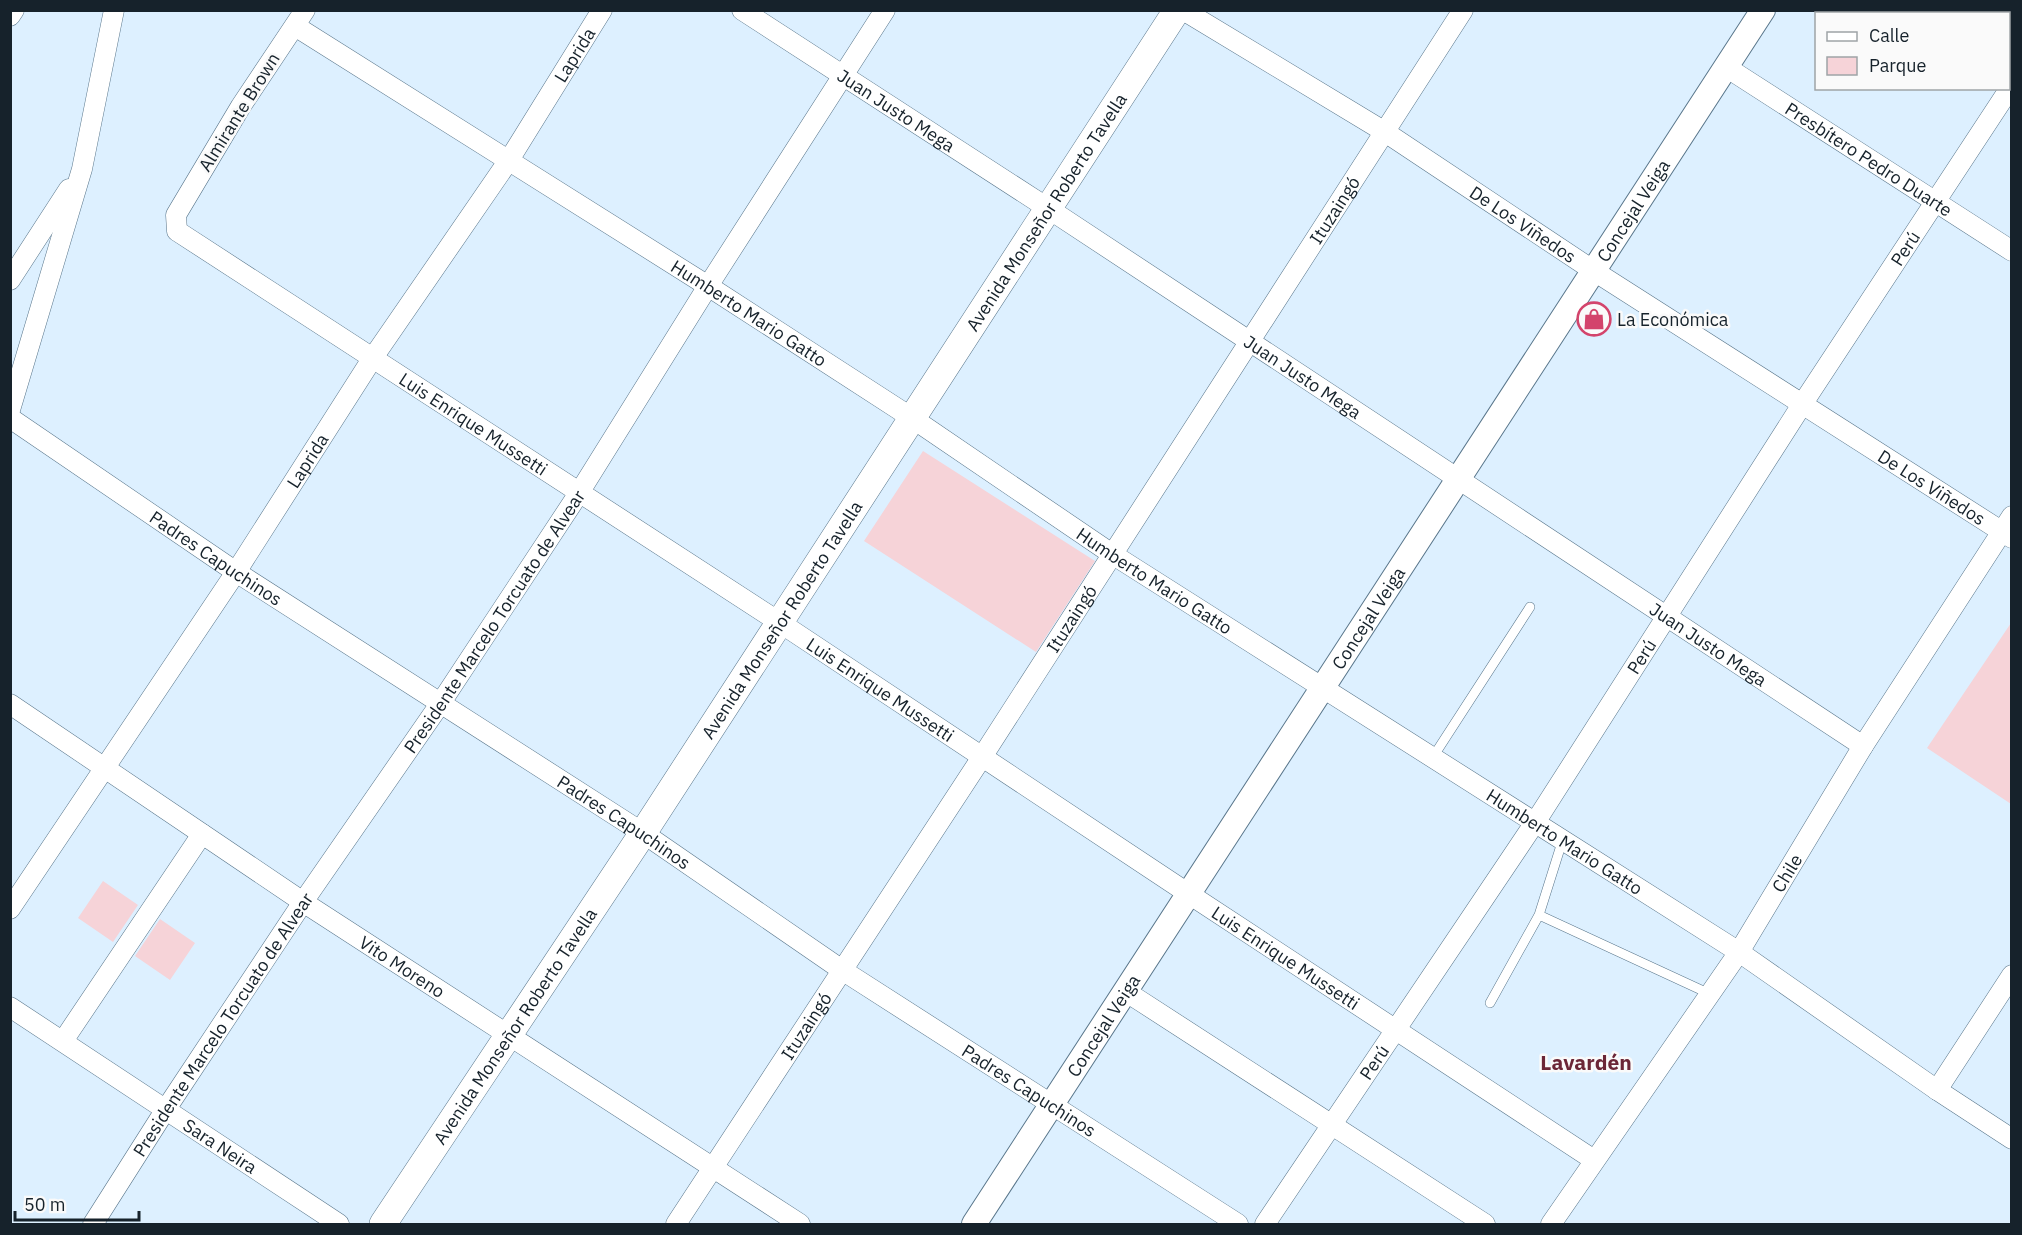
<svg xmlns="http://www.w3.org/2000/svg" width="2022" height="1235" viewBox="0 0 2022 1235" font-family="'IBM Plex Sans',sans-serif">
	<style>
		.green { fill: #f6d3d8 }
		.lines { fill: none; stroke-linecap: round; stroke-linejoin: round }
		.service-casing { stroke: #59768b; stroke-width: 10 }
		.minor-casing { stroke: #59768b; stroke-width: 21 }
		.tertiary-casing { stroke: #59768b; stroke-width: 26 }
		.secondary-casing { stroke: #59768b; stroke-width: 28 }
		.service { stroke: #fff; stroke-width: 9 }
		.minor { stroke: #fff; stroke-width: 20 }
		.tertiary { stroke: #fff; stroke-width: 24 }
		.secondary { stroke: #fff; stroke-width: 27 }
		.labels { text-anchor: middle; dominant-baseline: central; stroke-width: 5; stroke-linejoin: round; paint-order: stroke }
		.street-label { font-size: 18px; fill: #16222b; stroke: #fafafa }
		.poi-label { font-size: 18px; fill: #16222b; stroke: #fafafa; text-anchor: start }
		.quarter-label { font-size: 21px; font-weight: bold; fill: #6b2637; stroke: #fafafa }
	</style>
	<rect width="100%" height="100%" fill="#ddf0ff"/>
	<path class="green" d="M923,451L1095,561L1036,652L864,541Z
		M2011,623V804L1927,748Z
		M103,881L138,905L113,942L78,918Z
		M160,919L195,943L170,980L135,956Z"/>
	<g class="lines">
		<defs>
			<path id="service" d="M1433,757L1530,607
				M1539,915L1710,994
				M1490,1003L1539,915L1563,839"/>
			<g id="minor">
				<path id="s1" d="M305,10L241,106L176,215L177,231L779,622L1189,894L1594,1160"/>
				<path id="s2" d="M742,10L1049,209L1863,746"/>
				<path id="s3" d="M1183,10L1385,132L1594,271L2012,538"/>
				<path d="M10,16L14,10"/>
				<path id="s4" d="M295,26L708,286L912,418L1112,554L1739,952L1937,1090L2012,1139"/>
				<path id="s5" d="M1726,67L2012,251"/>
				<path d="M10,280L69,189"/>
				<path d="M10,410L82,169L114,10"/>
				<path id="s6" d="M10,418L236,572L643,833L842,970L1238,1224"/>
				<path id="s7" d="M10,704L303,902L800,1224"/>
				<path id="s8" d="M10,909L236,572L372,359L509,160L602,10"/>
				<path d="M1125,991L1485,1224"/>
				<path id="s9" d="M10,1007L339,1224"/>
				<path d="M63,1041L202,834"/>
				<path d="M1937,1090L2012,975"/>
				<path id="s10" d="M93,1224L166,1109L303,902L440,704L579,493L708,286L885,10"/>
				<path id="s11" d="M676,1224L982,757L1463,10"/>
				<path id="s12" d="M1265,1224L1536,821L1803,403L2012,85"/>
				<path id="s13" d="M1551,1224L1739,952L1863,746L2012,516"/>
			</g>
			<g id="tertiary">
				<path id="s14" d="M974,1224L1763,10"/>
			</g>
			<g id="secondary">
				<path id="s15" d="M383,1224L643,833L1177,10"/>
			</g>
		</defs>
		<use href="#service" class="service-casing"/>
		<use href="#minor" class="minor-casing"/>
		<use href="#tertiary" class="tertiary-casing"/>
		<use href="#secondary" class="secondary-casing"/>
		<use href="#service" class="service"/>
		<use href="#minor" class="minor"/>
		<use href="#tertiary" class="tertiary"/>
		<use href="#secondary" class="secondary"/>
	</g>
	<defs>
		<symbol id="shop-ring" viewBox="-11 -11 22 22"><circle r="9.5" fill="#fafafa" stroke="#d3446c" stroke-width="1.5"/><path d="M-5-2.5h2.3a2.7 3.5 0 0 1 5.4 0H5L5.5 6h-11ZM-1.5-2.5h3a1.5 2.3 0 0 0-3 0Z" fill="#d3446c"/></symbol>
	</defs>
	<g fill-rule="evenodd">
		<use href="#shop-ring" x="1575" y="300" width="38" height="38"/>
	</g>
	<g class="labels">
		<g class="street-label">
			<text stroke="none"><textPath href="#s8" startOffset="1024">Laprida</textPath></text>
			<text stroke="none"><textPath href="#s2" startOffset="184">Juan Justo Mega</textPath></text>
			<text transform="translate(239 112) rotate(-58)">Almirante Brown</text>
			<text stroke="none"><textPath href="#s5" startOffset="170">Presbítero Pedro Duarte</textPath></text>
			<text stroke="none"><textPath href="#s11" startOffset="1209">Ituzaingó</textPath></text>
			<text stroke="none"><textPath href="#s14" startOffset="1209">Concejal Veiga</textPath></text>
			<text stroke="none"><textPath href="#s15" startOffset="1210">Avenida Monseñor Roberto Tavella</textPath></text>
			<text stroke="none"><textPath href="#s3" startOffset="402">De Los Viñedos</textPath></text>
			<text stroke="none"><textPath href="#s12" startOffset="1167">Perú</textPath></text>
			<text stroke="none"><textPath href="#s4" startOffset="537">Humberto Mario Gatto</textPath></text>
			<text stroke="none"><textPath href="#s2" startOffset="670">Juan Justo Mega</textPath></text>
			<text stroke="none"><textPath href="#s1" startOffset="612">Luis Enrique Mussetti</textPath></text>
			<text stroke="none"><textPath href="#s8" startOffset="538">Laprida</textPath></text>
			<text stroke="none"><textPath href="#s3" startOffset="888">De Los Viñedos</textPath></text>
			<text stroke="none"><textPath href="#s6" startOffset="249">Padres Capuchinos</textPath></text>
			<text stroke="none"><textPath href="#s4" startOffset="1023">Humberto Mario Gatto</textPath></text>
			<text stroke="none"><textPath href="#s14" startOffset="723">Concejal Veiga</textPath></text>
			<text stroke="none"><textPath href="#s15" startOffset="724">Avenida Monseñor Roberto Tavella</textPath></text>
			<text stroke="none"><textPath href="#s11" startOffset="723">Ituzaingó</textPath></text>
			<text stroke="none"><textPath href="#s10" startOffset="724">Presidente Marcelo Torcuato de Alvear</textPath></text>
			<text stroke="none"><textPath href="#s2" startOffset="1156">Juan Justo Mega</textPath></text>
			<text stroke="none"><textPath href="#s12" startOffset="681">Perú</textPath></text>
			<text stroke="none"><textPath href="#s1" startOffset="1098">Luis Enrique Mussetti</textPath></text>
			<text stroke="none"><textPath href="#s6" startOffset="735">Padres Capuchinos</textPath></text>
			<text stroke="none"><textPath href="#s4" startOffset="1509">Humberto Mario Gatto</textPath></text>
			<text stroke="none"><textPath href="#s13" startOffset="423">Chile</textPath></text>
			<text stroke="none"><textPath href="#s1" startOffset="1584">Luis Enrique Mussetti</textPath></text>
			<text stroke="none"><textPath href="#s7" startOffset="472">Vito Moreno</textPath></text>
			<text stroke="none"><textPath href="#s10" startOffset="238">Presidente Marcelo Torcuato de Alvear</textPath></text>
			<text stroke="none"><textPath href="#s15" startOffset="238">Avenida Monseñor Roberto Tavella</textPath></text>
			<text stroke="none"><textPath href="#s11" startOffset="237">Ituzaingó</textPath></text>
			<text stroke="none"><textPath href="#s14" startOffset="237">Concejal Veiga</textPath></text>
			<text stroke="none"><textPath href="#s12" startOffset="195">Perú</textPath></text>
			<text stroke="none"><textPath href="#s6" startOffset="1221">Padres Capuchinos</textPath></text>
			<text stroke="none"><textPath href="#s9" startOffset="252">Sara Neira</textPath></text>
		</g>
		<g class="poi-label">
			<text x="1617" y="319">La Económica</text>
		</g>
		<g class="quarter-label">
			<text x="1586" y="1062">Lavardén</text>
		</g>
	</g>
	<rect width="2022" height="1235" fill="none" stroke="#16222b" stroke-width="24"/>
	<rect x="1815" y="12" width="195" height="78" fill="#fafafa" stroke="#9fa4a7" stroke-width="1.5"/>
	<rect x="1827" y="32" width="30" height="9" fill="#ffffff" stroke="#9fa4a7" stroke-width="1.5"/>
	<text x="1869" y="42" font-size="18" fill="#16222b">Calle</text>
	<rect x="1827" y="57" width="30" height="18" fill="#f6d3d8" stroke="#9fa4a7" stroke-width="1.5"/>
	<text x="1869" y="72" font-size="18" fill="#16222b">Parque</text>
	<path d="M15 1211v9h124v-9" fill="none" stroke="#16222b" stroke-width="3"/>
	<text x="24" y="1211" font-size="18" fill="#16222b" stroke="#fafafa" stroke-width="4.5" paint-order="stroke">50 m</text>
</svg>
